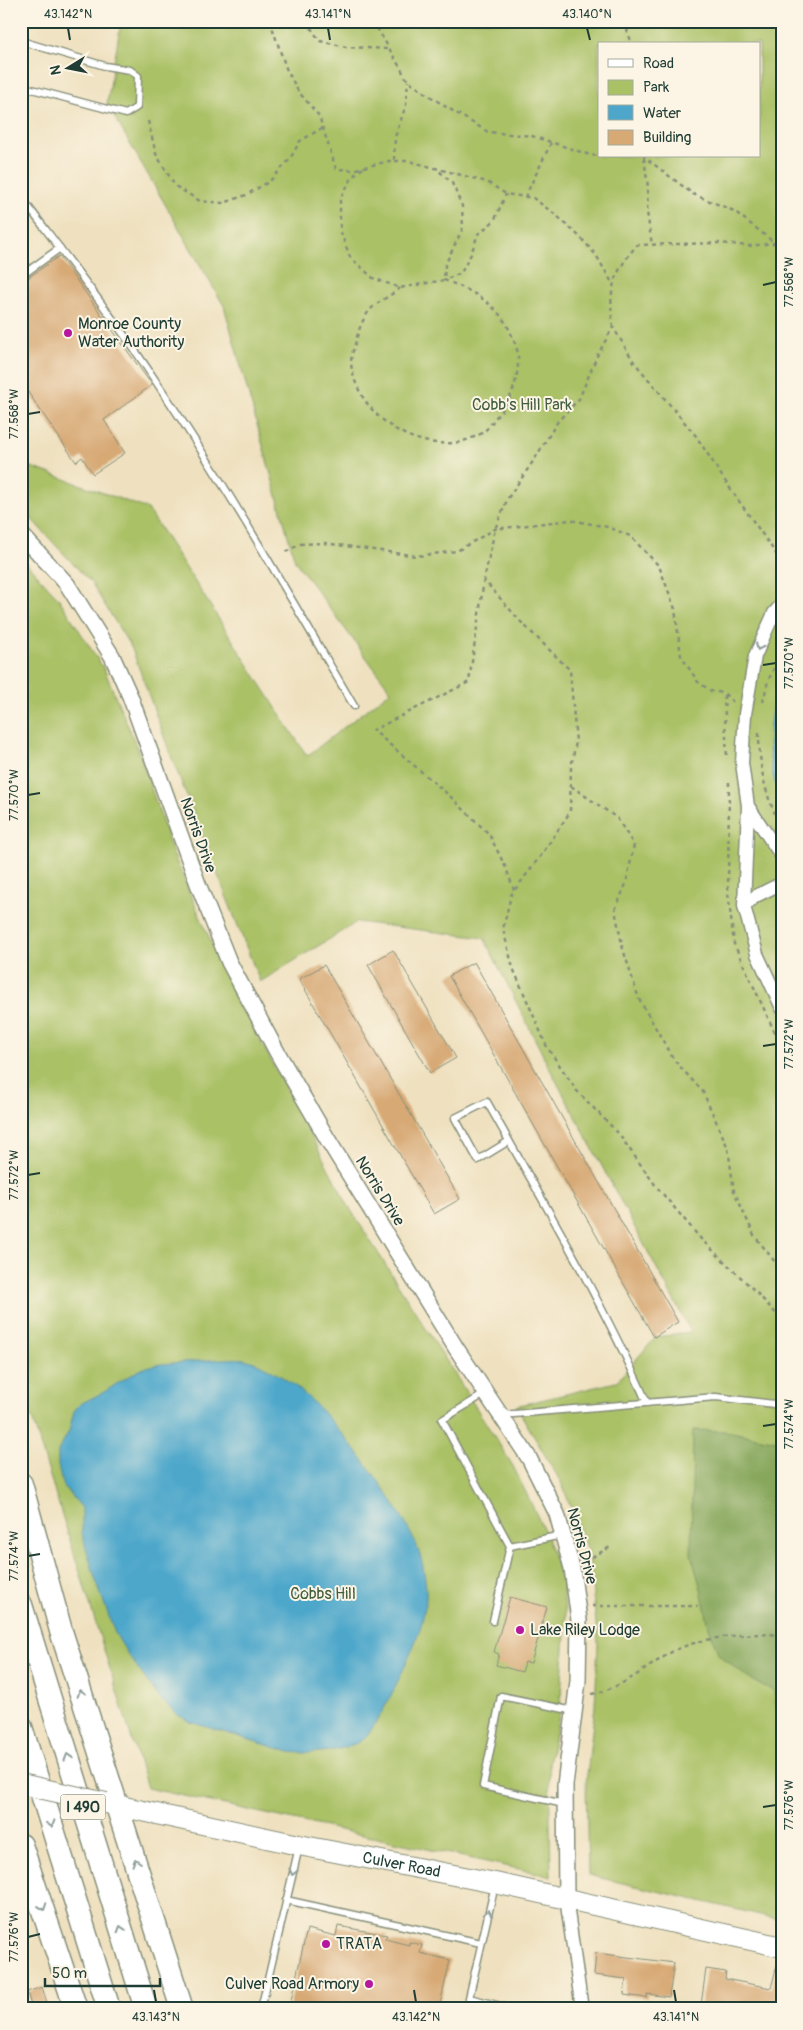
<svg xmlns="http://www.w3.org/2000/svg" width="803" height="2030" viewBox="0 0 803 2030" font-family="Pangolin,sans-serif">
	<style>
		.green { fill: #aac166; stroke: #647f4d; fill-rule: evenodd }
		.forest { fill: #87a75b; stroke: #537248 }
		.water { fill: #4ea7cb; stroke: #367280 }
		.building { fill: #d7a975 }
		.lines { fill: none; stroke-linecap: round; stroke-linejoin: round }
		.service-casing { stroke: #878f7a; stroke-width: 9 }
		.minor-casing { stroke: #878f7a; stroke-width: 15 }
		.tertiary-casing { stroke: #878f7a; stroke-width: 18 }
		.primary-casing { stroke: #878f7a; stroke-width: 22 }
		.motorway-casing { stroke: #878f7a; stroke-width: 25 }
		.path { stroke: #878f7a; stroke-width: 2.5; stroke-dasharray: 4 4; stroke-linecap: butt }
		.service { stroke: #fff; stroke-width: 6 }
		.minor { stroke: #fff; stroke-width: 12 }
		.tertiary { stroke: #fff; stroke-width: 15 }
		.primary { stroke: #fff; stroke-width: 20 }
		.motorway { stroke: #fff; stroke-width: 22 }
		.primary-bridge-casing { stroke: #878f7a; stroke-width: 22; stroke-linecap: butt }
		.primary-bridge { stroke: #fff; stroke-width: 20 }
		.oneway { stroke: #8f9e9a }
		.ticks { fill: none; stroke: #1f3d34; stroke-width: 2 }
		.poi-dot { fill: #b5179e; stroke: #fcf5e5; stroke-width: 2 }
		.labels { text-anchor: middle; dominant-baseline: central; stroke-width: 4; stroke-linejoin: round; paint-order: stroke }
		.shield { fill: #fcf5e5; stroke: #617469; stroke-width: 1 }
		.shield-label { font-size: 15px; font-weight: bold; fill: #1f3d34 }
		.poi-label { font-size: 16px; fill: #1f3d34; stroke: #fcf5e5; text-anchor: start }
		.park-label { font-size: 16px; fill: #425e40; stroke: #fcf5e5 }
		.street-label { font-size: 16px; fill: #1f3d34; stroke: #fcf5e5 }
		.neatline { fill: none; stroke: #1f3d34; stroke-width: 2 }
		.ticks-label { font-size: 12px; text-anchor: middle; fill: #1f3d34 }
	</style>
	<rect width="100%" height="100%" fill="#fcf5e5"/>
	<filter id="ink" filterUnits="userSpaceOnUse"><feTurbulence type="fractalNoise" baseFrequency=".02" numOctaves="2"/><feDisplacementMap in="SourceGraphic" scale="10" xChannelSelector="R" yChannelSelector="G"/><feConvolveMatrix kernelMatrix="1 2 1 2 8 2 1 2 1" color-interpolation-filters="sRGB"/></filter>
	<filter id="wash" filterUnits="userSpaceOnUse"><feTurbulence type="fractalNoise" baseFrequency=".0096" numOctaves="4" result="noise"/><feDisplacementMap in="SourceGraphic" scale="20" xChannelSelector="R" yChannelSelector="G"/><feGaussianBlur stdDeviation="1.12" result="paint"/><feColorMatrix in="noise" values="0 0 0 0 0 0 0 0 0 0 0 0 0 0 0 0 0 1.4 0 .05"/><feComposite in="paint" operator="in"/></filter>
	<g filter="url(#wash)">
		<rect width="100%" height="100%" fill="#efe1c0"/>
		<path class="green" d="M121,21H782V1920L588,1875L586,1783L595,1706L598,1643L589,1556L562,1484L516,1406L616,1382L656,1337L691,1332L553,1075L484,938L357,922L260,982L171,756L132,649L92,584L21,508V469L26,465L148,509L307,756L391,691L295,561L224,306L107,104ZM599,44H759V156H599Z
			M21,557L59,599L104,669L139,752L174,856L225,974L349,1207L513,1466L545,1532L562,1580L566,1618L560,1711L549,1764L551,1876L147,1788L21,1383Z"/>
		<path class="forest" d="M693,1430L726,1431L782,1442V1737L774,1691L748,1678L718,1654L709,1627L701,1589L691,1554Z"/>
		<path class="water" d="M782,674V803C764,759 766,718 782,674Z
			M222,1359C229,1359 237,1358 244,1359C257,1361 278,1374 288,1381C328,1407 411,1515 422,1562C424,1572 427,1588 426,1599C425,1610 422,1622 419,1632C412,1653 378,1728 363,1739C348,1751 307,1755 290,1752L190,1722L178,1715L159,1698L127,1653L115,1633L95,1578L82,1534V1508L62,1484L58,1465V1451L69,1431L74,1411L80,1404L104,1392L132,1374L146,1367L161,1364Z"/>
		<g id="blocks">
			<path class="building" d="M59,256L152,385L104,420L125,453L93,474L82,457L76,462L21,382V283Z
				M393,950L456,1058L430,1073L368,965Z
				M474,962L678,1322L654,1337L449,976Z
				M324,965L460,1199L434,1214L299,979Z
				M510,1597L547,1607L531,1663L525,1662L522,1672L496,1665L499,1654L494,1652Z
				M338,1926L387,1935L385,1939L409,1945V1942L422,1945L420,1953L450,1960L439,2009H289L307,1929L336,1936Z
				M596,1953L674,1963L669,1997L647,1994V1998L624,1995L626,1979L594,1975Z
				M777,1965H782V2009H727L701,2005L706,1969L726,1972L725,1979L771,1988Z
				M42,1987L49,2009H32L27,1992Z"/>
		</g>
	</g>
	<g filter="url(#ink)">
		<use href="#blocks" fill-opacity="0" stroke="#878f7a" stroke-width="1"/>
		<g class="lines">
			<defs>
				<path id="service" d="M21,41L105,66L130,70L138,76L137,107L126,114L28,88L21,112
					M21,197C67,258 115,319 157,383C228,488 290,597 354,706
					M21,276L60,248
					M509,1141L478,1160L455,1118L487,1102C543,1201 601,1299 647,1403
					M486,1393L442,1420L510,1546L562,1535
					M502,1415L716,1397L782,1405
					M493,1621L510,1546
					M564,1804L483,1786L501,1696L574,1711
					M495,1885L469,1998L513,2009
					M286,1900L481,1943
					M261,2009L299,1847"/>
				<path id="minor" d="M782,604L774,613L755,656L745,714L742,763L748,806L782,857
					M748,806L744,906L757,954L782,1008
					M744,906L756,896L782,883
					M566,1898L582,2009"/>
				<path id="tertiary" d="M21,534L67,584L112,656L130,696L198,884L229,962L277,1052L328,1140L456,1348L529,1458L557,1514L572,1568L579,1620L578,1681L565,1785L566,1898"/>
				<g id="primary">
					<path id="s1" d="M106,1803L299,1845L495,1883L782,1947"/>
				</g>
				<path id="motorway" d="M21,1484L61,1631L182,2009
					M21,1605L146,2009
					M21,1727L109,2009
					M21,1845L76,2009"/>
			</defs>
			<use href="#service" class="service-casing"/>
			<use href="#minor" class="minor-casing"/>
			<use href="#tertiary" class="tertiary-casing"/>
			<use href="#primary" class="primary-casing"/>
			<use href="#motorway" class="motorway-casing"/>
			<path class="path" d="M270,21L286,68L298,91L319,116L336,169L352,170L389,161H409L487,182L506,194L533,198L556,215L580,237L596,255L614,286
				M306,21L320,41L346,47L388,49
				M373,21L408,81L443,105L488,132L532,136L590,155L599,156
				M624,21L632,44
				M148,121L156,154L175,186L200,201L224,203L246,195L270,181L290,159L300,141L324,127
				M644,158L648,187L647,212L652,245
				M394,160L395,137L406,105L408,81
				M363,168L353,176L340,199V230L350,257L373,278L400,288L444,280L461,273L471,254L478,234L494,221L506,194
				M525,197L551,143
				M775,243H782
				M400,288C391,296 378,301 370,310C363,318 358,331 356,341C354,347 351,356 351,363C357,421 430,464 482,433C488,429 493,421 497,416C513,399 519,377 518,354C517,348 514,341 512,336C500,305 474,291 444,280L445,265L463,228L462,206L452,183L437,169
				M613,327C608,289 613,274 637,245L720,243L749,246L775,243L734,211L693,194L643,156
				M286,552L300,544L324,543L417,556L457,551L495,529L570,520L608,527L630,536L659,566L675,609L681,656L698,682L711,691L724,693L733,702
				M782,562L727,484L696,436L634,362L613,327L597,356L579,399L558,421L534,460L508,498L495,529L484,580L521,622L570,670L576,742L571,767L570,812L542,854L511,895L503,929L513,968L547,1047L577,1091L618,1133L656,1186L701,1239L756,1292L782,1320
				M484,580L469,682L373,730L452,798L489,834L506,868L514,890
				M724,695L727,759
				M763,702L768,681L782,651
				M759,733C759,765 765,799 782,827
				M729,782L728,892L734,944L782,1048
				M571,786L617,818L634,845L626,884L615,910L623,949L639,999L674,1060L703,1092L728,1148L734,1191L754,1235L782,1271
				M585,1561L612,1546
				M592,1606H698
				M592,1694C622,1688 644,1669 670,1653C697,1637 750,1632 782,1635"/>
			<use href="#service" class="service"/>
			<use href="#minor" class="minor"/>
			<use href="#tertiary" class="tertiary"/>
			<use href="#primary" class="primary"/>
			<use href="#motorway" class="motorway"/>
			<defs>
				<path id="primary-bridge" d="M21,1784L106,1803"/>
			</defs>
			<use href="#primary-bridge" class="primary-bridge-casing"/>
			<use href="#primary-bridge" class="primary-bridge"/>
		</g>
		<defs><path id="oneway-chevron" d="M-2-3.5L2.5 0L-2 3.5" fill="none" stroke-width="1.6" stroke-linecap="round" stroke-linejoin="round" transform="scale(1.25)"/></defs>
		<g class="oneway">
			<use href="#oneway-chevron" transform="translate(759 647) rotate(114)"/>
			<use href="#oneway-chevron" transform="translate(81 1693) rotate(-108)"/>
			<use href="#oneway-chevron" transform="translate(68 1757) rotate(-107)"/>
			<use href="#oneway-chevron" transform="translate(51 1824) rotate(73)"/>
			<use href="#oneway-chevron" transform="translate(136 1862) rotate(-108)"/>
			<use href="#oneway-chevron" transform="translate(293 1872) rotate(103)"/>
			<use href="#oneway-chevron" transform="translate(43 1907) rotate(71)"/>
			<use href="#oneway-chevron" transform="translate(488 1913) rotate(-76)"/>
			<use href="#oneway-chevron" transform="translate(121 1929) rotate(-107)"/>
		</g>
	</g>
	<path class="ticks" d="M68,28L70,40M328,28L330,40M587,28L590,40M763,285L776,282M28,414L40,412M763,665L776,663M28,795L40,793M763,1046L776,1044M28,1175L40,1173M763,1426L776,1424M28,1556L40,1554M763,1807L776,1805M28,1937L40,1934M154,1990L156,2002M414,1990L416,2002M674,1990L676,2002"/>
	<g class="poi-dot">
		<circle cx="68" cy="333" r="5"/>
		<circle cx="520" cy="1630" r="5"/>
		<circle cx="326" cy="1944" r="5"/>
		<circle cx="369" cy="1984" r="5"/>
	</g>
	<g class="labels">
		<rect class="shield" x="60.5" y="1794.5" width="45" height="25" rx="4"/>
		<g class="shield-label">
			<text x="83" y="1807">I 490</text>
		</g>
		<g class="poi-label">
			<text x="78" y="324">Monroe County<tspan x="78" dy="18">Water Authority</tspan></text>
			<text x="530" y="1630">Lake Riley Lodge</text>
			<text x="336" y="1944">TRATA</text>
			<text x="359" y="1984" text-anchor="end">Culver Road Armory</text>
		</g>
		<g class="park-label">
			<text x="522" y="405">Cobb's Hill Park</text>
			<text x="323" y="1594">Cobbs Hill</text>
		</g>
		<g class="street-label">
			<text transform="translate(198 835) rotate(70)">Norris Drive</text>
			<text transform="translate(380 1191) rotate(58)">Norris Drive</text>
			<text transform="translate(582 1546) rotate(75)">Norris Drive</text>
			<text stroke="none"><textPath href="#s1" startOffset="302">Culver Road</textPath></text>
		</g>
	</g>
	<rect width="803" height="2030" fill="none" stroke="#fcf5e5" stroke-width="55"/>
	<rect x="598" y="42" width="162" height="115" fill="#fcf5e5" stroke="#a4ab9e"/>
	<rect x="608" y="59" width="25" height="8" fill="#ffffff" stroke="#a4ab9e"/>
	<text x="643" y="68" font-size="15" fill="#1f3d34">Road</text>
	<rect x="608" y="80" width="25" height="15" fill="#aac166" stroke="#a4ab9e"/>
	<text x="643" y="92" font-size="15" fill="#1f3d34">Park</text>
	<rect x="608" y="105" width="25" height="15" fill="#4ea7cb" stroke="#a4ab9e"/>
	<text x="643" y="118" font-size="15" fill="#1f3d34">Water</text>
	<rect x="608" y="130" width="25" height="15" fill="#d7a975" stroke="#a4ab9e"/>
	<text x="643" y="142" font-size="15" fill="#1f3d34">Building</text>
	<g transform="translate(68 68) rotate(260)" stroke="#fcf5e5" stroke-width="4" paint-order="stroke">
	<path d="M0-4L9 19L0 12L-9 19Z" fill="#1f3d34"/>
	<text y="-8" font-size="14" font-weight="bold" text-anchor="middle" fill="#1f3d34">N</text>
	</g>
	<path d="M45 1978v8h115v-8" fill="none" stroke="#1f3d34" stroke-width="2.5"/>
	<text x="52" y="1978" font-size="15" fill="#1f3d34" stroke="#fcf5e5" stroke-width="4" paint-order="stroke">50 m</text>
	<rect x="28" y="28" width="748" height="1974" class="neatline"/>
	<g class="ticks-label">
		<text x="68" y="18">43.142°N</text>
		<text x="328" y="18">43.141°N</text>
		<text x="587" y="18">43.140°N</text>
		<text transform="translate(789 282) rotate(-90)" y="4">77.568°W</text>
		<text transform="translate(14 414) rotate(-90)" y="4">77.568°W</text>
		<text transform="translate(789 663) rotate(-90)" y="4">77.570°W</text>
		<text transform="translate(14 795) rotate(-90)" y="4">77.570°W</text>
		<text transform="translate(789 1044) rotate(-90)" y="4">77.572°W</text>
		<text transform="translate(14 1175) rotate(-90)" y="4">77.572°W</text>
		<text transform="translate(789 1424) rotate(-90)" y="4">77.574°W</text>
		<text transform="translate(14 1556) rotate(-90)" y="4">77.574°W</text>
		<text transform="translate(789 1805) rotate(-90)" y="4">77.576°W</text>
		<text transform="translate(14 1937) rotate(-90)" y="4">77.576°W</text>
		<text x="156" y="2021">43.143°N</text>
		<text x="416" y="2021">43.142°N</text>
		<text x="676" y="2021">43.141°N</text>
	</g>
</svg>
